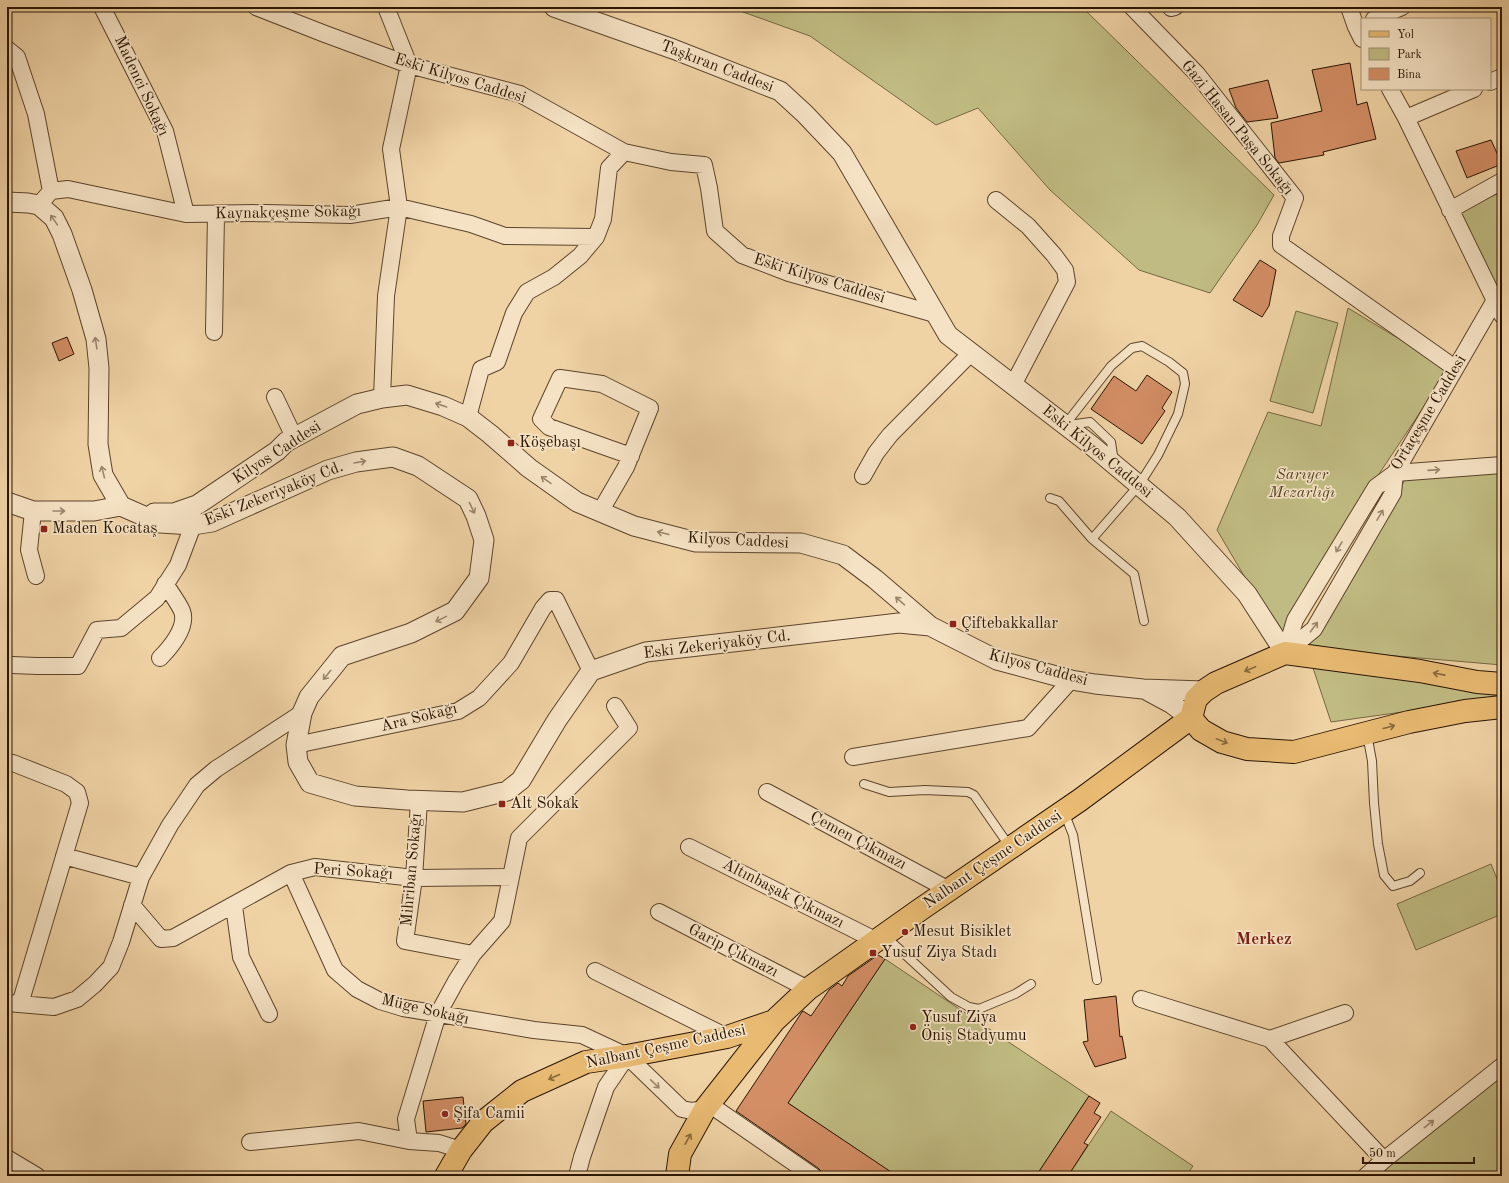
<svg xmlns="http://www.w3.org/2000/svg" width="1509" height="1183" viewBox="0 0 1509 1183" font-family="'Old Standard TT',serif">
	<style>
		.green { fill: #c0bb82; stroke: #756842 }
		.building { fill: #d48e65; stroke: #2a1502 }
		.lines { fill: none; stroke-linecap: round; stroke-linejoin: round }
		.service-casing { stroke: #5c442b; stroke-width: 10 }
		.minor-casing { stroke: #5c442b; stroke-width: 18 }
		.tertiary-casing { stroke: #5c442b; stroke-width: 21 }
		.primary-casing { stroke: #2a1502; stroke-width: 24 }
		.service { stroke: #f5e2c4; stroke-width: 8 }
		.minor { stroke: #f5e2c4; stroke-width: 16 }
		.tertiary { stroke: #f5e2c4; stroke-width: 19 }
		.primary { stroke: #e8ba72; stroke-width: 22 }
		.oneway { stroke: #9a866d }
		.oneway2 { stroke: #89683a }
		.poi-dot { fill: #8f2418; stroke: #f5e2c4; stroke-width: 1.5 }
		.labels { text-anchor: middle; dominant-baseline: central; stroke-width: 3.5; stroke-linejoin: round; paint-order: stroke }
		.street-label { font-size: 16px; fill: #2a1502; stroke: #f5e2c4 }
		.poi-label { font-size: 16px; fill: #2a1502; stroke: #f5e2c4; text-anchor: start }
		.park-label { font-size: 16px; font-style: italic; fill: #574728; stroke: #f5e2c4 }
		.neighbourhood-label { font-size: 17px; font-weight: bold; fill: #7a1f14; stroke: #f5e2c4 }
	</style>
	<rect width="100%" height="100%" fill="#f0d3a5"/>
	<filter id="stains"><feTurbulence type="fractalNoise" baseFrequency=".005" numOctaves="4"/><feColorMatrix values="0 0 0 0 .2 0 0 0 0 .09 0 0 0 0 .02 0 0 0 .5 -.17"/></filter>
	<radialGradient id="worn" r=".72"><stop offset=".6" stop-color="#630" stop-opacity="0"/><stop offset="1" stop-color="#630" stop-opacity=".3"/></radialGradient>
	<path class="green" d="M729,7H1082L1274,195L1257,225L1210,293L1139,270L1050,190L978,108L936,125L810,36Z
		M1502,192V295L1497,296L1454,211Z
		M1348,308L1449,369L1363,498L1283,642L1217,530L1268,412L1321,426Z
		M1296,311L1338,323L1313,413L1270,401Z
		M1502,473V665L1303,648L1316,636L1406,478Z
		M1310,659L1502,679V698L1331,722Z
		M1491,864L1502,891V914L1416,950L1397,904Z
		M885,959L1089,1096L1036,1176H897L788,1103Z
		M1502,1068V1176H1371Z
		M1111,1111L1193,1166L1186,1176H1068Z"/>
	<path class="building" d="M1350,63L1357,105L1367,102L1376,139L1323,152L1324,155L1279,163L1275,158L1271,123L1322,111L1312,70Z
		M1268,80L1278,118L1247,122L1236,108L1229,89Z
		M1491,140L1502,164L1467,178L1456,151Z
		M1260,260L1276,270L1269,306L1262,317L1233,300Z
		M67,337L74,354L59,361L52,343Z
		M1147,375L1172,392L1162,408L1165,411L1142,444L1091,409L1114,376L1136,391Z
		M878,955L885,959L788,1103L897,1176H826L818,1168L736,1111L802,1012L803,1011L811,1016L829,990L838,983L842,986L848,976Z
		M1116,996L1120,1037L1122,1036L1126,1058L1095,1067L1083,1042L1088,1041L1084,1000Z
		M1089,1096L1100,1103L1094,1113L1101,1117L1084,1143L1088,1145L1068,1176H1036Z
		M463,1097L466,1124L462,1128L426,1132L423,1101Z"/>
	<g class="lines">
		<defs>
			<path id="service" d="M1065,425L1111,366L1132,348L1142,346L1169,362L1183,373L1185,384L1178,414L1158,455L1139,485L1092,539
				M1069,425L1090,422L1111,442L1114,462
				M1050,498L1059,501L1092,539L1134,574L1144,621
				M1367,734L1372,761L1374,803L1378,844L1384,875L1393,886L1410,881L1420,873
				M864,784L889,792L925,790L968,792L974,795L1010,847
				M1064,812L1073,835L1097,980
				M885,936L951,997L969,1007L979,1009L1015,994L1031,984"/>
			<path id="minor" d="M102,7L165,131L186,214
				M256,7L325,34L409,65L520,94L624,152L671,162L704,165L709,188L715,231L742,255L789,273L935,314
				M1132,7L1197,74L1295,198L1281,236V245L1455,368
				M1349,7L1356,27L1362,39
				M1171,8L1175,7
				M1374,19L1402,7
				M7,49L17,57L36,114L51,191
				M1490,82L1502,77
				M1390,89L1406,118L1502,315
				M1406,118L1474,89
				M996,200L1028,226L1054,255L1065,270L1067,282L1013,385
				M39,205L51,191L68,189L186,214L265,213L350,215L399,207L471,224L505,236L596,237
				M1450,210L1502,181
				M214,332L216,214
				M275,397L294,437
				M382,398L386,296L399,207L391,149L409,65L386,7
				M468,417L481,369L497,362L514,313L527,292L554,277L580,256L596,237L603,219L609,168L624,152
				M1395,473L1502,465
				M863,476L876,453L890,435L971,353
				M33,511L29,550L36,576
				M600,512L626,467L650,408L602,384L560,378L541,419L549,427L631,456
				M1285,653L1295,620L1376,487L1395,473L1495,300L1502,299
				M1285,653L1314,629L1393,493L1395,473
				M160,658C170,648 188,627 182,611C178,602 171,593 165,584
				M12,665L37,666H78L97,630L121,628L157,598L178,565L193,525
				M296,745L458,711L479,698L511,663L543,608L550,600H556L591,671
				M853,757L1028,728L1071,680
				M13,763L66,784L77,792L80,803L20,1004
				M767,792L949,890
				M419,801L414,878L405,941L473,954
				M689,847L877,941
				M64,856L141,877
				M291,873L335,970L357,989L380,1001L403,1008L534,1030L582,1035L627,1056L682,1109L692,1111L705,1109
				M132,905L161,939L173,938L291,873L315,867L414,878L511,877
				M234,906L241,957L269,1014
				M659,912L808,989
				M595,971L727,1037
				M1141,999L1270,1039L1384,1160
				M7,1003L54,1007L77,999L95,984L111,967L121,942L141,877L170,825L197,785L216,769L302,713
				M1270,1039L1345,1013
				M709,1104L813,1176
				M409,1141L406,1119L438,1014L456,981L473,954L502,921L519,838L629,728L615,706
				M250,1142L359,1131L409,1141L439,1143L461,1150
				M7,1158L37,1176
				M577,1176L582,1157L606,1087L627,1056
				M1366,1176L1384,1160L1502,1066"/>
			<path id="tertiary" d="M554,7L673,49L780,91L805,114L842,153L948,335L1091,445L1177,517L1247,594L1285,653
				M7,202L28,203L39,205L54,218L62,234L82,290L96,339L99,368L98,444L103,475L121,506L160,523L193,525L212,522L328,470L356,462L393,457L418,466L468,499L476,516L484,540L479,578L455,611L411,633L342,656L309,697L302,713L296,745L298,762L310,783L355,796L407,800L463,802L507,791L521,780L557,720L591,671L646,652L899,623L930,626
				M7,502L33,511H94L121,506
				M154,513H174L197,505L277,451L286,442L357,404L382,398L407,395L443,406L468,417L490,434L529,468L577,502L634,526L696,542L801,543L843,555L875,579L930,626L997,660L1071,680L1095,684L1143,689L1204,691
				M1148,691L1172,704L1191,718"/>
			<path id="primary" d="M1191,718L1196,699L1204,691L1216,683L1285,653L1420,671L1477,682L1502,684
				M1191,718L1201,730L1222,742L1247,749L1294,752L1409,722L1465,711L1502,707
				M446,1176L461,1150L483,1122L522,1091L586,1062L627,1056L727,1037L774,1021L808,989L921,909L1080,800L1191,718
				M677,1176L680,1154L705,1109L774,1021"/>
		</defs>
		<use href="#service" class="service-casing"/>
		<use href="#minor" class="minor-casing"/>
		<use href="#tertiary" class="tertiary-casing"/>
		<use href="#primary" class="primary-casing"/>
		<use href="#service" class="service"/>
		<use href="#minor" class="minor"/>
		<use href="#tertiary" class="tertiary"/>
		<use href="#primary" class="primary"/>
	</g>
	<defs><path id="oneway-shaft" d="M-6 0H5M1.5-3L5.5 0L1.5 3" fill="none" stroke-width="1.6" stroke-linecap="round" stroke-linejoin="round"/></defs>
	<g class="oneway">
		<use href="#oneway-shaft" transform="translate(54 220) rotate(-125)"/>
		<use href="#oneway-shaft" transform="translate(96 343) rotate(-99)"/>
		<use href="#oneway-shaft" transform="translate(441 405) rotate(-161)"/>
		<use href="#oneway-shaft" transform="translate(360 462) rotate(-10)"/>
		<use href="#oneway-shaft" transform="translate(1434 470) rotate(-4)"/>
		<use href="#oneway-shaft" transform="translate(103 472) rotate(-104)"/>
		<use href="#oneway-shaft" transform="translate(546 480) rotate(-145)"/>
		<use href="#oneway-shaft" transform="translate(472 508) rotate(65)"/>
		<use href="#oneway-shaft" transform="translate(59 511)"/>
		<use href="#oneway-shaft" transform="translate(1380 515) rotate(-60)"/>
		<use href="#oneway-shaft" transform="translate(663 533) rotate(-166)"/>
		<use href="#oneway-shaft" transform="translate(1339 547) rotate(121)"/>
		<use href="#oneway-shaft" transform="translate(900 601) rotate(-139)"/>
		<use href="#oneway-shaft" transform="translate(441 619) rotate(154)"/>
		<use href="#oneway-shaft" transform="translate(1314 627) rotate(-53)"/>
		<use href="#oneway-shaft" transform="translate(327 675) rotate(129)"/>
		<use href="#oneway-shaft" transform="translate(655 1084) rotate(44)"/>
		<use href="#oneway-shaft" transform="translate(1429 1124) rotate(-38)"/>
	</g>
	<g class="oneway2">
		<use href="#oneway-shaft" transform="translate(1250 669) rotate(157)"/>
		<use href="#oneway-shaft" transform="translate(1439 674) rotate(-169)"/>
		<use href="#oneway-shaft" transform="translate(1389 727) rotate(-15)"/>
		<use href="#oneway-shaft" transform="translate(1222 741) rotate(22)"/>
		<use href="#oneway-shaft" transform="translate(554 1077) rotate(156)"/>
		<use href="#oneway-shaft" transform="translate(688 1139) rotate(-61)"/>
	</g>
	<g class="poi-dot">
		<rect x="507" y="439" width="8" height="8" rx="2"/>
		<rect x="40" y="525" width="8" height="8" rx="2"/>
		<rect x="949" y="620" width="8" height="8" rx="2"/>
		<rect x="498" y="800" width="8" height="8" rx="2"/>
		<circle cx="905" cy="932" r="4"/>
		<rect x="869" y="949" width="8" height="8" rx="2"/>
		<circle cx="913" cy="1027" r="4"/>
		<circle cx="445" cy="1114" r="4"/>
	</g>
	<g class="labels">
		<g class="street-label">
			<text transform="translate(717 67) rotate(21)">Taşkıran Caddesi</text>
			<text transform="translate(460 79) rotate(17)">Eski Kilyos Caddesi</text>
			<text transform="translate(141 86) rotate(65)">Madenci Sokağı</text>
			<text transform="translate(1237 128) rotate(51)">Gazi Hasan Paşa Sokağı</text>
			<text transform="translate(288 213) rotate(-1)">Kaynakçeşme Sokağı</text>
			<text transform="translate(819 279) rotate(17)">Eski Kilyos Caddesi</text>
			<text transform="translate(1429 413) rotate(-59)">Ortaçeşme Caddesi</text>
			<text transform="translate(1097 452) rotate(39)">Eski Kilyos Caddesi</text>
			<text transform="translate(277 453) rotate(-33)">Kilyos Caddesi</text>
			<text transform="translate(274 494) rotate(-22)">Eski Zekeriyaköy Cd.</text>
			<text transform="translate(738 541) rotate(3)">Kilyos Caddesi</text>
			<text transform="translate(717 645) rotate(-7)">Eski Zekeriyaköy Cd.</text>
			<text transform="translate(1038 668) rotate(15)">Kilyos Caddesi</text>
			<text transform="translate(419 718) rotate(-14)">Ara Sokağı</text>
			<text transform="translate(858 841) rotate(28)">Çemen Çıkmazı</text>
			<text transform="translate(993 860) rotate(-34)">Nalbant Çeşme Caddesi</text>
			<text transform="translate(412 870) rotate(-85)">Mihriban Sokağı</text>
			<text transform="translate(353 872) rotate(4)">Peri Sokağı</text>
			<text transform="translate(783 894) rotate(27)">Altınbaşak Çıkmazı</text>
			<text transform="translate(733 951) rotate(27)">Garip Çıkmazı</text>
			<text transform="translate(425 1010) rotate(13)">Müge Sokağı</text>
			<text transform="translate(666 1047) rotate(-12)">Nalbant Çeşme Caddesi</text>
		</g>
		<g class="poi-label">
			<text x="519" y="443">Köşebaşı</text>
			<text x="52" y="529">Maden Kocataş</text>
			<text x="961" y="624">Çiftebakkallar</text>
			<text x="510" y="804">Alt Sokak</text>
			<text x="913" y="932">Mesut Bisiklet</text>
			<text x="881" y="953">Yusuf Ziya Stadı</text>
			<text x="921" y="1018">Yusuf Ziya<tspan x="921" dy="18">Öniş Stadyumu</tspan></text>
			<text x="453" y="1114">Şifa Camii</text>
		</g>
		<g class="park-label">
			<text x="1302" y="475">Sarıyer<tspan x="1302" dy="18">Mezarlığı</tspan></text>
		</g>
		<g class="neighbourhood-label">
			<text x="1264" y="939">Merkez</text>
		</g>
	</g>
	<rect width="1509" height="1183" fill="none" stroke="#f0d3a5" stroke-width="24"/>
	<rect x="8" y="8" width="1493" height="1167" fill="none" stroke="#2a1502" stroke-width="2"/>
	<rect x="12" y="12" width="1485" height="1159" fill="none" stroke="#2a1502"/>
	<rect x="1361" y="18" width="130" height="72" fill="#f5e2c4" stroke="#a49076"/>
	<rect x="1369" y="31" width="20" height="6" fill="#e8ba72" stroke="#a49076"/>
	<text x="1397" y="38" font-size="12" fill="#2a1502">Yol</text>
	<rect x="1369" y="48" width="20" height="12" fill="#c0bb82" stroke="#a49076"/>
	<text x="1397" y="58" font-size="12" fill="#2a1502">Park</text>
	<rect x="1369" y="68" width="20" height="12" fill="#d48e65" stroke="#a49076"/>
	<text x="1397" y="78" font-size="12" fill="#2a1502">Bina</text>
	<path d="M1363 1157v6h111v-6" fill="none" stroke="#2a1502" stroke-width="2"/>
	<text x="1369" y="1157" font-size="12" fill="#2a1502" stroke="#f5e2c4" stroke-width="3" paint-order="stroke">50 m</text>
	<rect width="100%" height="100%" filter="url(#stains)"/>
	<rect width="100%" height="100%" fill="url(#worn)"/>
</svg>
